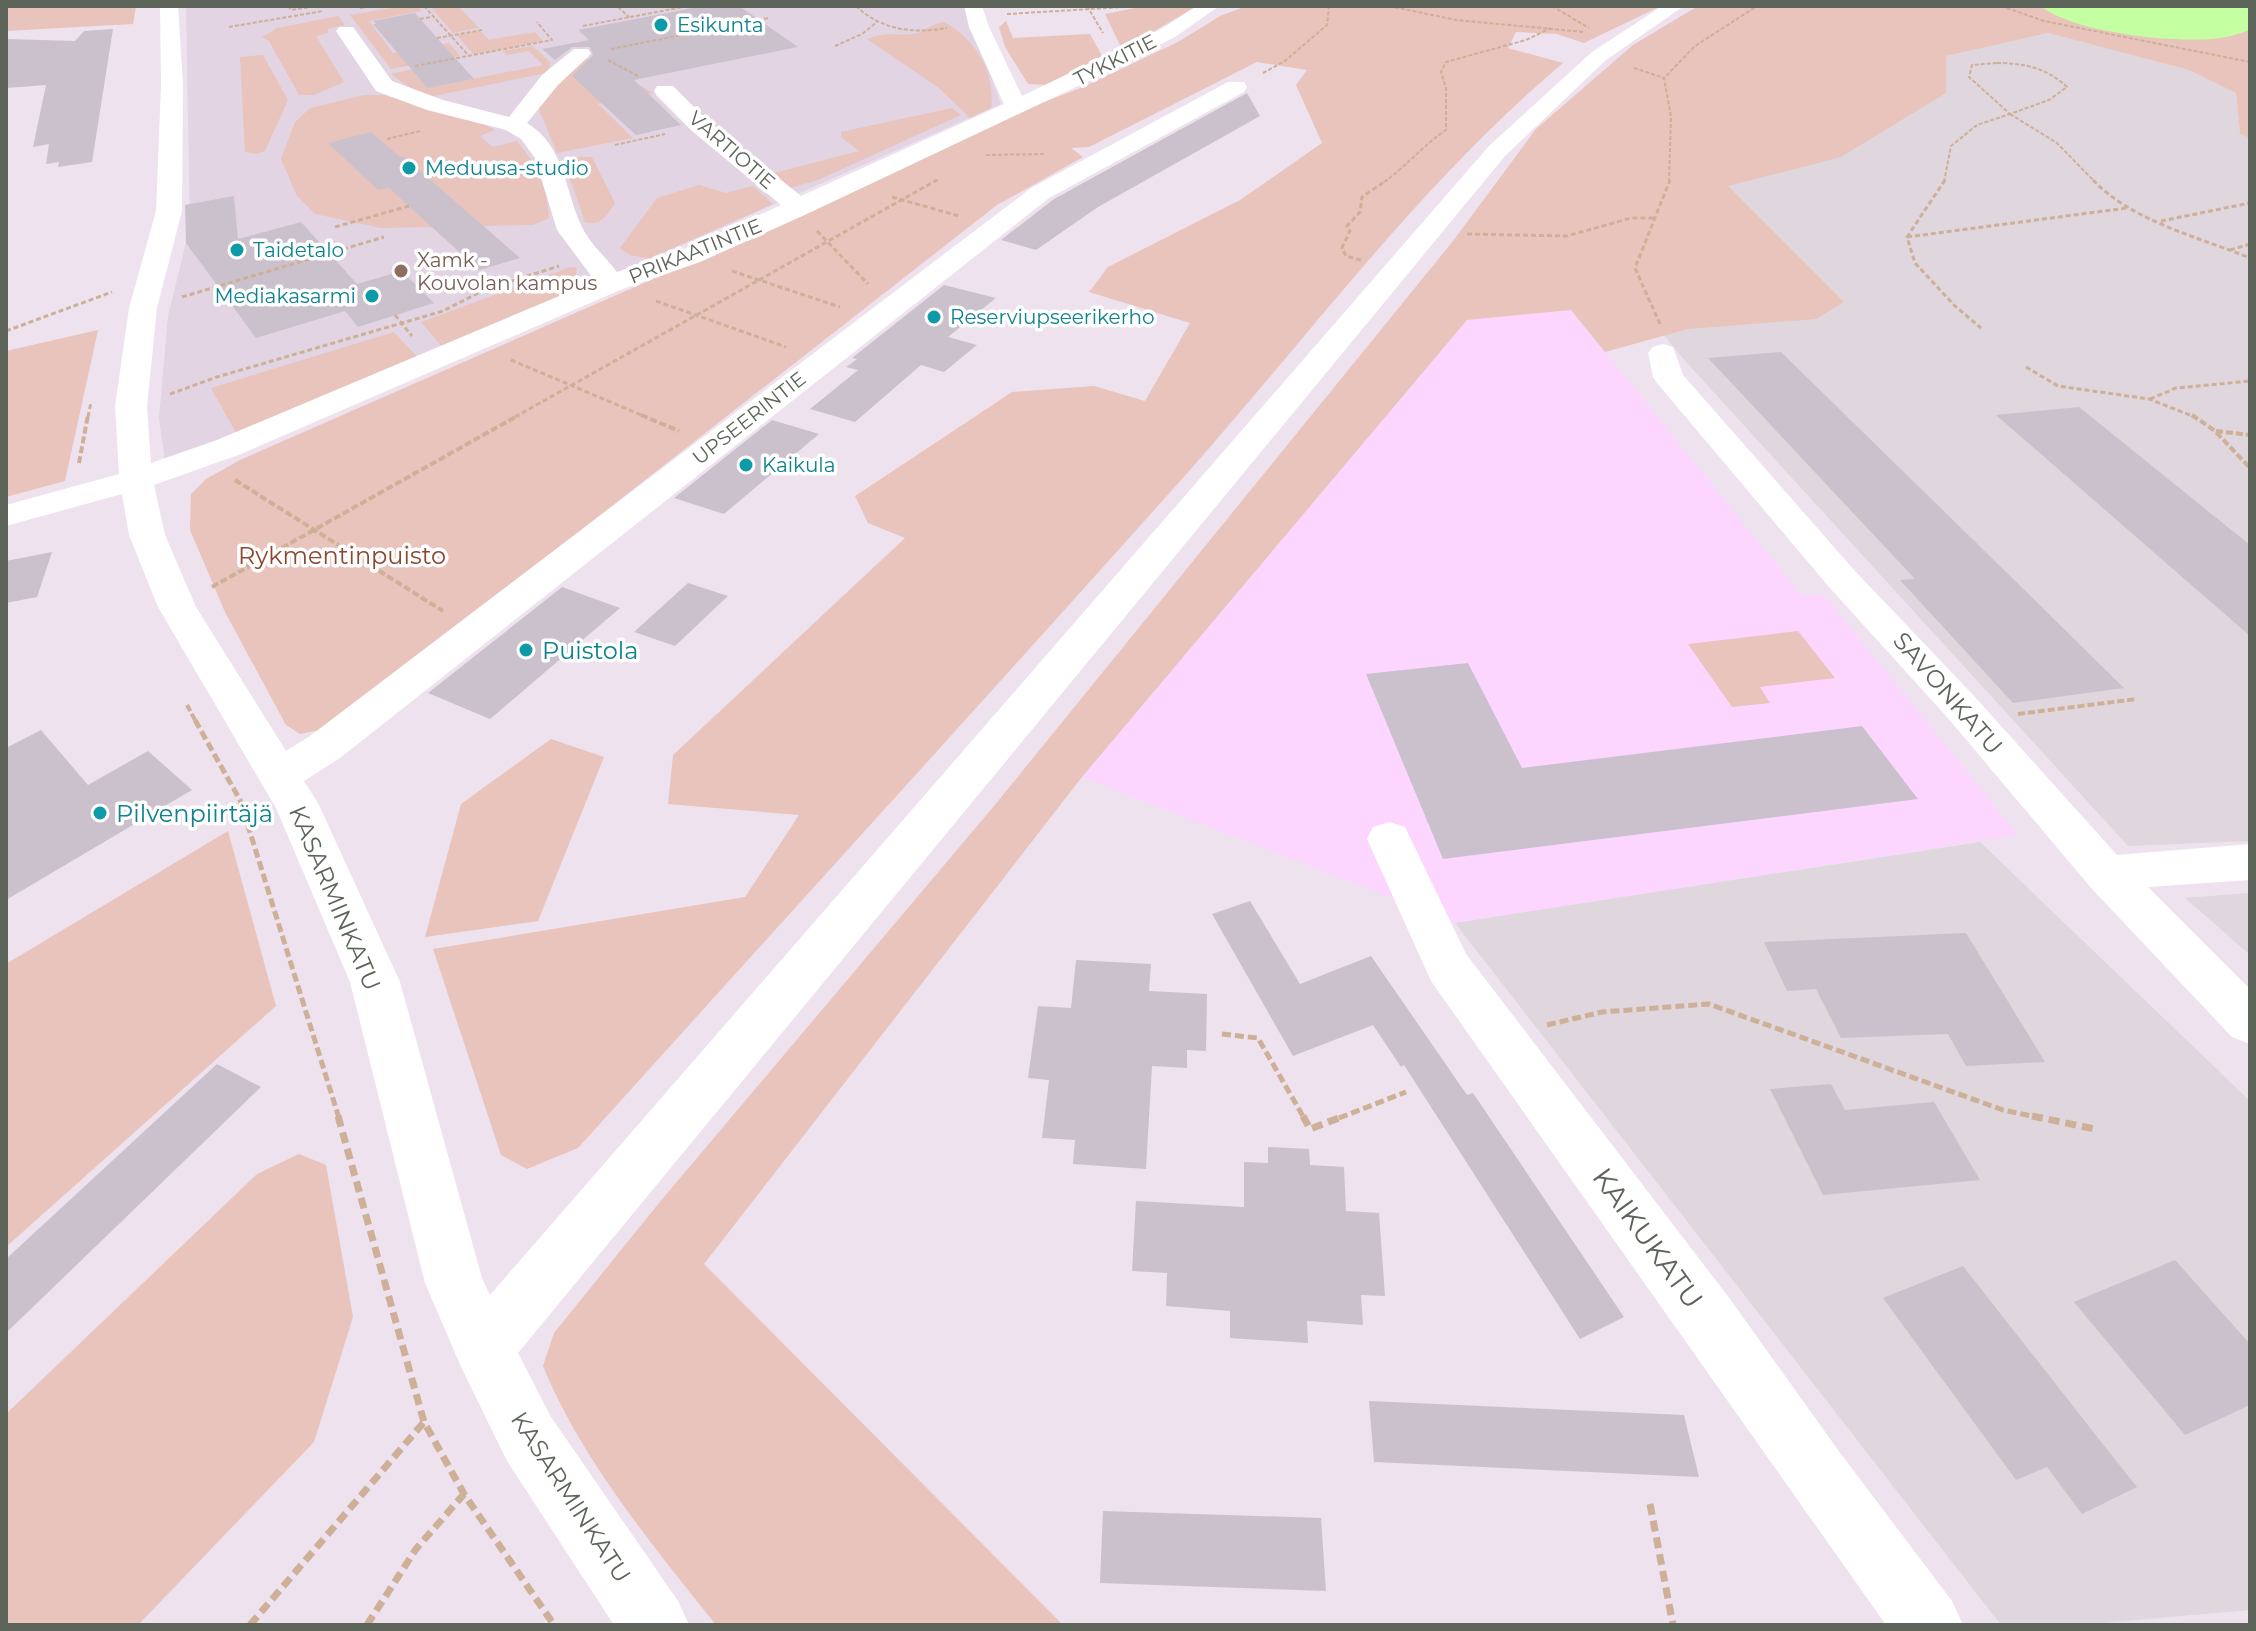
<svg xmlns="http://www.w3.org/2000/svg" width="2256" height="1631" viewBox="0 0 2256 1631" font-family="Montserrat,sans-serif">
	<style>
		.commercial { fill: #fdd6ff }
		.industrial { fill: #dfd6de }
		.education { fill: #e2d4e3 }
		.green { fill: #e8c4bc }
		.water { fill: #c4ffa1 }
		.building { fill: #cac1cc }
		.lines { fill: none; stroke-linecap: round; stroke-linejoin: round }
		.path-far4 { stroke: #cdb097; stroke-width: 2; stroke-dasharray: 4 2; stroke-linecap: butt }
		.path-far3 { stroke: #cdb097; stroke-width: 3; stroke-dasharray: 5 3; stroke-linecap: butt }
		.path-far2 { stroke: #cdb097; stroke-width: 4; stroke-dasharray: 7 3; stroke-linecap: butt }
		.path-far1 { stroke: #cdb097; stroke-width: 5; stroke-dasharray: 9 4; stroke-linecap: butt }
		.path { stroke: #cdb097; stroke-width: 7; stroke-dasharray: 11 6; stroke-linecap: butt }
		.minor { fill: #fff; fill-rule: evenodd }
		.culture-dot { fill: #0f9aa8; stroke: #fff; stroke-width: 3 }
		.education-dot { fill: #8d6e63; stroke: #fff; stroke-width: 3 }
		.labels { text-anchor: middle; dominant-baseline: central; stroke-width: 7; stroke-linejoin: round; paint-order: stroke }
		.far-culture-label { font-size: 20px; fill: #0d838f; stroke: #fff; text-anchor: start }
		.far-street-label { font-size: 20px; fill: #5c645a; stroke: #fff }
		.far-education-label { font-size: 20px; fill: #785e54; stroke: #fff; text-anchor: start }
		.park-label { font-size: 24px; fill: #8c4630; stroke: #fff }
		.culture-label { font-size: 24px; fill: #0d838f; stroke: #fff; text-anchor: start }
		.street-label { font-size: 24px; fill: #5c645a; stroke: #fff }
		.near-street-label { font-size: 28px; fill: #5c645a; stroke: #fff }
	</style>
	<rect width="100%" height="100%" fill="#eee2ee"/>
	<path class="commercial" d="M1571,310L1801,595H1824L2018,835L1455,923L1082,777L1467,320Z"/>
	<path class="industrial" d="M2048,33L2189,70L2236,93L2240,133L2250,138V841L2128,846L1687,363L1615,277L1722,181L1946,56Z
		M1980,842L2250,1101V1610L2079,1625H2001L1455,923Z
		M2250,893V955L2185,898Z"/>
	<path class="education" d="M186,6H966L1001,104L249,437L165,461L159,418L168,316L190,226Z"/>
	<path class="green" d="M6,6H136L133,24L6,31Z
		M404,6H417L422,11L369,21L393,53L449,43L460,56L391,69L350,15Z
		M430,6H458L479,28L453,33Z
		M1145,6H1194L1195,7L1126,48L1120,45L1105,14Z
		M1247,6H1661L1584,43L1557,34L1516,32L1508,48L1563,63C1422,182 1312,332 1190,470C987,697 782,922 578,1148L527,1169L501,1155L433,949L745,897L799,815L668,804L673,755L905,538L868,523L855,496L1012,392L1094,386L1145,401L1190,323L1089,292L1108,267L1240,200L1322,143L1296,85L1307,70L1257,62L1089,147L1071,148L1083,157L997,205L338,720L319,730L300,734L286,725L225,612L190,530L191,494L206,479L240,460L822,205L1016,113L1083,87L1178,42L1220,16Z
		M1698,6H2250V138L2240,134L2236,93L2189,70L2048,33L1946,56V93L1841,157L1728,186L1844,302L1816,319L1688,329L1605,352L1571,310L1467,320L1082,777L704,1264L1063,1625H716C653,1546 581,1459 543,1366L554,1333L659,1203L994,806L1453,241L1536,129L1633,45Z
		M338,16L345,25L327,29L329,33L316,36L344,82L314,95H299L269,41L262,37L277,28Z
		M1006,21L1013,38L1090,34L1102,56L1047,85L1028,84L1005,47L999,27Z
		M944,22C975,39 996,72 991,108L970,118L939,88L867,39C889,31 893,36 913,34C924,33 932,23 944,22Z
		M480,31L489,40L535,32L543,41L473,54L457,35Z
		M533,46L551,63L546,73L429,97L414,91L391,74L434,64L439,69L415,74L427,88L543,65L529,51L507,55L502,51Z
		M263,55L288,100L265,151L257,154L245,152L240,57Z
		M587,59L654,93L598,104L633,138L557,153L537,105L580,60Z
		M364,95H383L480,122L495,130L480,136L493,147L517,141C536,163 548,188 549,218L533,225L381,228L315,214L297,196L281,159L295,122L310,108Z
		M952,108L961,115L818,180L790,188L771,174L859,151L841,137V132Z
		M580,157H592L615,203C607,215 601,227 585,222L565,165L568,160Z
		M699,185L726,193L753,186L773,204L648,259L630,255L620,248L657,198Z
		M570,267L577,268L572,293L444,349L421,322Z
		M98,330L65,481L6,497V351Z
		M394,332L420,360L237,435L211,388Z
		M1798,631L1835,678L1760,687L1770,703L1732,707L1688,644Z
		M551,739L604,757L538,921L425,937L461,804Z
		M228,831L276,1006L6,1247V964Z
		M299,1154L326,1165L353,1317L314,1442L138,1625H6V1414L257,1174Z"/>
	<path class="water" d="M2040,6H2250V30C2240,33 2230,37 2220,38C2176,44 2075,33 2040,6Z"/>
	<path class="building" d="M703,6H739L798,47L634,80L681,125L636,135L572,76L593,55L590,47H572L555,60L542,49L589,40L578,30Z
		M415,13L437,38L474,79L427,88L373,24H376L373,21Z
		M113,29L92,162L58,167L59,162L46,164L49,144L33,147L46,85L6,88V39L75,41L84,31Z
		M1247,93L1260,116L1098,207L1036,250L1001,240L1054,199Z
		M371,132L400,157H404L520,258L479,270L389,188L378,190L328,143Z
		M234,196L238,239L301,222L357,284L402,271L434,303L358,327L345,311L256,338L186,243L185,205Z
		M944,285L996,298L948,337L977,345L944,372L921,365L855,422L810,409L858,370L846,367L857,359L852,358Z
		M1781,352L2003,569L2124,688L2013,703L1900,580L1915,579L1708,358Z
		M2079,407L2250,545V636L1996,415Z
		M772,420L819,434L724,514L674,498Z
		M52,552L37,597L6,603V561Z
		M688,583L728,596L675,646L634,632Z
		M562,587L620,608L490,719L428,693Z
		M1468,663L1522,768L1862,726L1918,799L1443,859L1366,674Z
		M41,730L88,785L148,751L192,790L6,900V748Z
		M1250,901L1300,984L1371,956L1467,1095L1473,1093L1624,1317L1580,1339L1404,1065L1401,1067L1373,1025L1293,1056L1212,914Z
		M1966,933L2045,1062L1966,1066L1948,1034L1841,1038L1816,989L1787,991L1764,942Z
		M1076,960L1151,964L1149,991L1207,994L1206,1051L1187,1050V1068L1152,1066L1146,1169L1073,1164L1075,1140L1042,1138L1049,1080L1028,1078L1038,1006L1071,1008Z
		M217,1064L261,1087L6,1333V1259Z
		M1831,1084L1845,1110L1934,1102L1980,1180L1823,1195L1770,1089Z
		M1268,1147L1309,1149L1310,1165L1344,1167L1346,1211L1379,1213L1385,1296L1361,1295L1363,1325L1307,1321L1308,1343L1230,1338V1311L1166,1306L1167,1273L1132,1271L1136,1201L1244,1207V1162L1268,1163Z
		M2175,1260L2250,1344V1405L2185,1435L2074,1302Z
		M1963,1266L2102,1443L2137,1487L2082,1514L2047,1467L2016,1480L1883,1298Z
		M1369,1401L1684,1415L1699,1477L1374,1462Z
		M1103,1511L1321,1518L1326,1591L1100,1583Z"/>
	<g class="lines">
		<path class="path-far4" d="M288,6L291,10L317,6
			M424,6L469,56
			M856,6C881,30 913,34 947,28
			M1087,6L1103,33
			M1389,6L1456,20L1584,32
			M1552,6L1589,28
			M2001,6L2044,21L2250,62
			M618,7L629,17
			M360,8L373,6
			M1007,14L1142,6
			M420,19L432,17
			M583,26L688,6
			M229,27L323,11
			M437,38L482,30
			M835,46L862,34L877,22
			M611,49L768,18
			M608,60L638,76
			M1997,63C2024,63 2047,68 2067,87L2049,100L2010,114L1969,77L1972,65Z
			M415,66L552,40L537,22
			M1634,68L1664,78
			M1263,73L1285,61L1327,25L1329,6
			M2010,114L2057,143L2095,182
			M387,139L420,131
			M615,145L665,134
			M986,155L1044,154
			M934,182L939,179
			M1384,182C1407,166 1423,145 1446,130V88L1441,72L1446,62L1526,40L1551,28
			M1669,182L1671,117L1664,78L1695,46L1757,6
			M1944,182L1951,146L1977,125L2010,114"/>
		<path class="path-far3" d="M1945,180L1907,237L1915,263L1955,306L1981,328
			M2093,180C2132,221 2198,237 2250,258
			M892,197L959,216
			M2161,221L2250,203
			M335,227L409,206
			M817,231L868,284
			M1467,234L1567,236L1631,218H1655
			M1907,237L2127,208
			M2230,250L2250,244
			M1361,260L1346,256L1342,248L1350,231L1347,226L1360,212L1362,197L1387,180
			M732,271L840,307
			M182,297L384,237
			M656,301L786,347
			M395,315L412,336
			M1660,324L1635,268L1670,180
			M6,331L112,292
			M511,360L646,417
			M2026,367L2058,386L2149,399L2195,417
			M170,394L217,377L443,311L486,289L559,266
			M2150,399L2176,388L2250,381
			M88,417L91,402
			M515,417L937,180"/>
		<path class="path-far2" d="M641,415L679,431
			M2192,415L2215,431L2250,468
			M2216,431L2250,435
			M79,463L88,415
			M235,480L443,611
			M212,587L519,415
			M187,705L196,722
			M2018,714L2137,699"/>
		<path class="path-far1" d="M195,720L240,800L339,1118
			M1547,1025L1602,1012L1709,1004L2003,1110L2041,1118
			M1222,1034L1258,1038L1304,1118
			M1339,1118L1406,1092"/>
		<path class="path" d="M338,1116L424,1422L464,1494L554,1625
			M1303,1116L1310,1129L1344,1116
			M2032,1116L2095,1129
			M1650,1504L1673,1625
			M250,1625L424,1422
			M367,1625L416,1549L464,1494"/>
		<path class="minor" d="M160,6H178L183,85L182,211L157,308L147,407L151,463L217,440L595,281L557,230L535,158L521,139L506,130L427,110L376,91L336,31L339,27H353L392,81L443,100L509,117L542,75L574,49H588L591,53L588,57L558,85L527,123C566,147 564,190 582,227C590,244 606,257 617,272L682,250L781,205L692,131L657,96L654,91L657,86H673L708,121L801,196L1004,104L969,27L964,6H982L989,27L1022,96L1161,29L1197,6H1219L1175,37L1095,78L809,213L700,262L620,290L241,454L154,485L165,535L196,607L286,751L310,736L1031,188L1228,82H1244L1247,87L1244,92L1049,198L340,758L304,781L319,805L400,982L482,1278L490,1295L1489,146L1592,52L1662,6H1684L1606,60L1505,156L518,1353L551,1417L678,1601L689,1625H614L507,1461L462,1369L425,1283L350,982L276,808L158,607L129,535L122,494L6,526V505L119,474L115,407L129,308L156,211L161,85Z
			M1663,344L1673,347L1683,375L1855,571L1975,697L2117,855L2250,844V880L2148,887L2250,989V1044L2232,1037L2092,889L1947,717L1829,587L1657,383L1653,377L1648,353L1653,347Z
			M1389,822L1405,827L1466,954L1730,1299L1838,1450L1952,1601L1963,1625H1886L1431,981L1367,839L1373,827Z"/>
	</g>
	<g class="culture-dot">
		<circle cx="661" cy="25" r="8"/>
		<circle cx="409" cy="168" r="8"/>
		<circle cx="237" cy="250" r="8"/>
		<circle cx="372" cy="296" r="8"/>
		<circle cx="934" cy="317" r="8"/>
		<circle cx="746" cy="465" r="8"/>
		<circle cx="526" cy="650" r="8"/>
		<circle cx="100" cy="813" r="8"/>
	</g>
	<circle class="education-dot" cx="401" cy="271" r="8"/>
	<g class="labels">
		<g class="far-culture-label">
			<text x="677" y="25">Esikunta</text>
			<text x="425" y="168">Meduusa-studio</text>
			<text x="253" y="250">Taidetalo</text>
			<text x="356" y="296" text-anchor="end">Mediakasarmi</text>
			<text x="950" y="317">Reserviupseerikerho</text>
			<text x="762" y="465">Kaikula</text>
		</g>
		<g class="far-street-label">
			<text transform="translate(1115 60) rotate(-27)">TYKKITIE</text>
			<text transform="translate(732 150) rotate(41)">VARTIOTIE</text>
			<text transform="translate(695 251) rotate(-22)">PRIKAATINTIE</text>
			<text transform="translate(749 418) rotate(-38)">UPSEERINTIE</text>
		</g>
		<g class="far-education-label">
			<text x="417" y="260">Xamk -<tspan x="417" dy="23">Kouvolan kampus</tspan></text>
		</g>
		<g class="park-label">
			<text x="342" y="555">Rykmentinpuisto</text>
		</g>
		<g class="culture-label">
			<text x="542" y="650">Puistola</text>
			<text x="116" y="813">Pilvenpiirtäjä</text>
		</g>
		<g class="street-label">
			<text transform="translate(1948 693) rotate(49)">SAVONKATU</text>
			<text transform="translate(335 898) rotate(67)">KASARMINKATU</text>
			<text transform="translate(571 1497) rotate(57)">KASARMINKATU</text>
		</g>
		<g class="near-street-label">
			<text transform="translate(1648 1238) rotate(54)">KAIKUKATU</text>
		</g>
	</g>
	<rect width="2256" height="1631" fill="none" stroke="#5c645a" stroke-width="16"/>
</svg>
